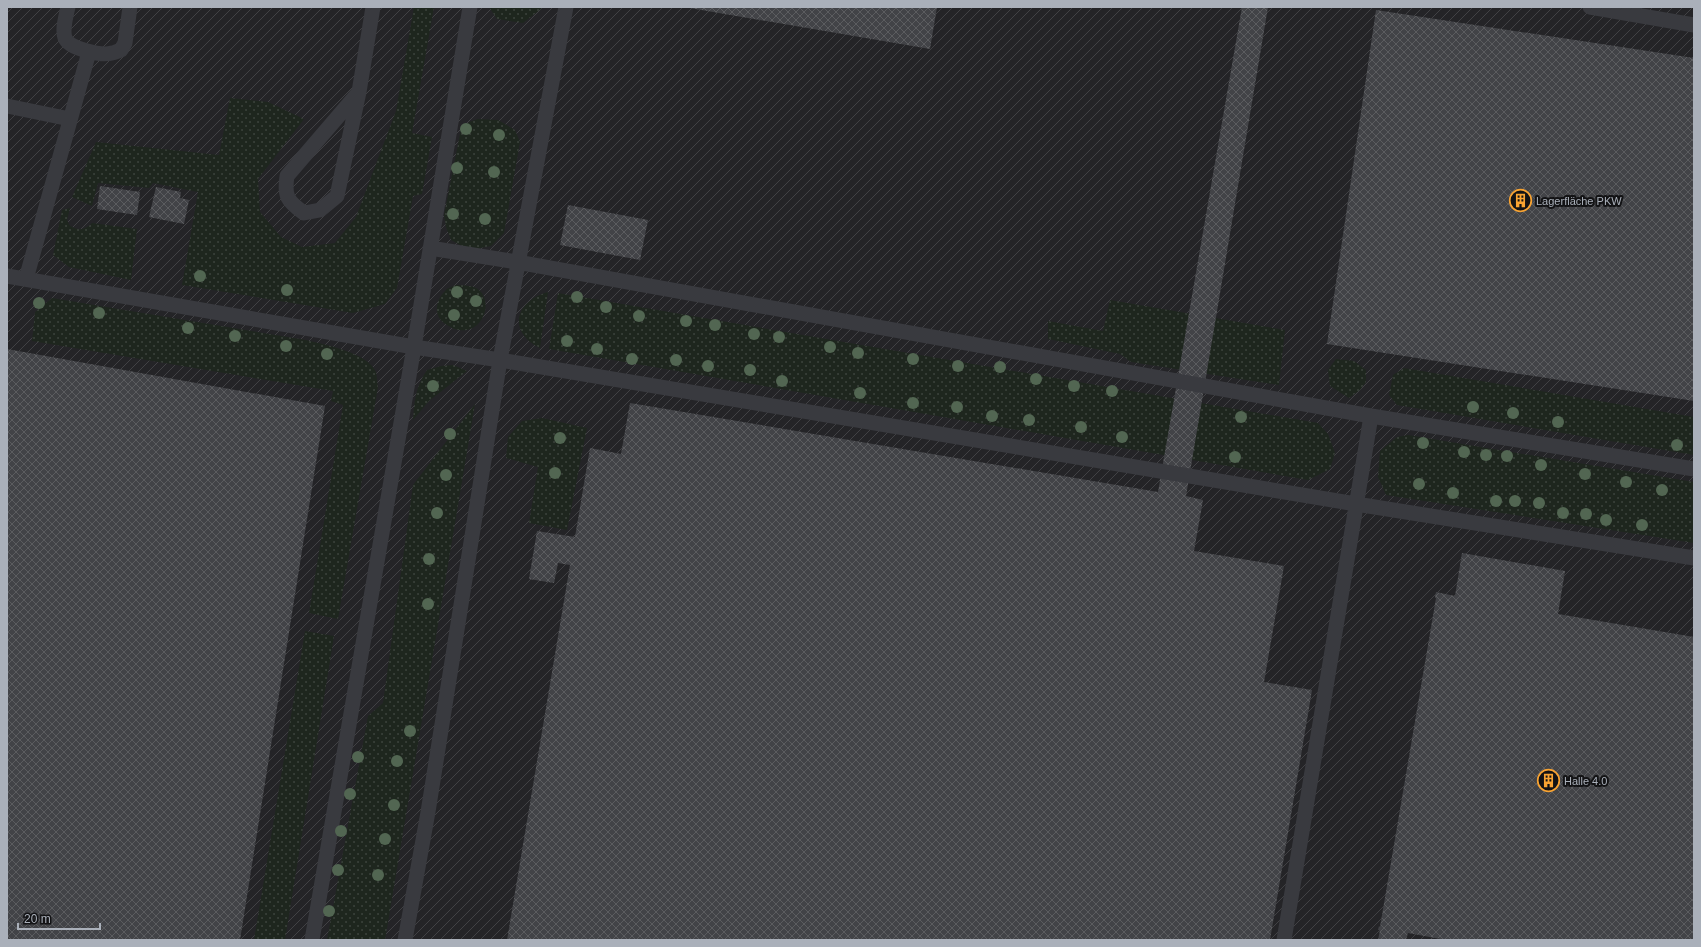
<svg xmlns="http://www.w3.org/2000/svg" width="1701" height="947" viewBox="0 0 1701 947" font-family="Helvetica,sans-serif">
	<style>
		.industrial { fill: url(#industrial-furrows) }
		.grass { fill: url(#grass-dots) }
		.building { fill: url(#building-cross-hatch) }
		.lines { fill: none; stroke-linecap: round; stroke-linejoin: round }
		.service { stroke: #393a3f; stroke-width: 15 }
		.tree { fill: #526652 }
		.labels { text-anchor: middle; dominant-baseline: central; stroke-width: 4; stroke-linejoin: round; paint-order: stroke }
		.poi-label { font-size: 11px; fill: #aab0ba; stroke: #131315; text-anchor: start }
	</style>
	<defs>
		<pattern id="industrial-furrows" width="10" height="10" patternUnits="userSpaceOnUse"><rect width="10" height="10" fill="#242427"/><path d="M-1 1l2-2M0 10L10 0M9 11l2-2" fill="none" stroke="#414144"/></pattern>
		<pattern id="grass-dots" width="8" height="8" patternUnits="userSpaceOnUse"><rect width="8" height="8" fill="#1e261e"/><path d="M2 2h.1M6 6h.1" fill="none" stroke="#3c433d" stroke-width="1.8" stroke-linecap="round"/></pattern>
		<pattern id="building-cross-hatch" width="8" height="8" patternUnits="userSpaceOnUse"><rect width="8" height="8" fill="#424347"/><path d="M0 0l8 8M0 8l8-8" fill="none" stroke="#5b5c5f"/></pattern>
	</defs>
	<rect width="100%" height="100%" fill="#18181a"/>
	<path class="industrial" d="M7,7H1694V940H7Z"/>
	<path class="grass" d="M414,7H434L412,133L432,137L422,194L413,196L397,288L385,304L353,313L182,285L198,192L153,183L149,188L98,183L92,206L72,197L96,142L219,155L230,98L268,102L304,119L258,179L260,212L281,237L302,247L335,243L356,217L396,111Z
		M489,7H542L541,9L523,23L497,19Z
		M478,119L498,120L515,130L520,142L504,233L491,246L475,249L462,246L451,240L446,227L444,215L461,129L469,122Z
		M70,208L67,220L70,226C79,231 85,230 92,223L137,229L131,280L69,267L53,255L62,210Z
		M455,285C462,285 473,285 479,290C497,306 476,347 444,323C433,315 436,300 445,291C447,288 452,287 455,285Z
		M548,292L540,348C507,332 515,301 548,292Z
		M558,293L1318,423L1328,434L1335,453L1330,469L1308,480L549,349Z
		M52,298L306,340C325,345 367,352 376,372C377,376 377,383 378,387L338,619L309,613L343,405L331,401L333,391L32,341L35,312Z
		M1110,300L1285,330L1279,385L1131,362L1120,354L1048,339V321L1103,331Z
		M1336,359L1354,361L1366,370V382L1360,390L1349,398L1330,386L1328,370Z
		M453,365L467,371L429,401L413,420C414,401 416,386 427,370L441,366Z
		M1404,368L1694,417V455L1397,405L1389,395L1393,375Z
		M475,404L385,940H327L368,716L383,703L413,485Z
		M542,418L587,428L567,530L529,523L538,467L506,458L508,437L522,421Z
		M1408,435L1694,482V543L1386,495L1378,477L1380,451L1397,437Z
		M305,631L334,636L285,940H254Z"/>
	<path class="building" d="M684,7H937L930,49Z
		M1242,7H1268L1186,496L1203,500L1194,551L1284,566L1264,682L1312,690L1270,940H507L570,565L558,563L554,583L529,579L537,531L575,537L590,448L621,454L630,403L1158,492Z
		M1376,10L1694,58V401L1327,344Z
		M100,186L140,192L137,215L97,209Z
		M156,187L181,192L180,198L189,200L184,224L149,217Z
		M568,205L648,220L640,260L560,245Z
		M7,349L325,406L240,940H7Z
		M1462,553L1565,571L1558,614L1694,637V940H1446L1408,933L1406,940H1378L1380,930H1378L1379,926L1380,927L1436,598H1435L1436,592L1455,596Z"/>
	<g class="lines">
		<path class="service" d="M68,7C66,16 62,29 65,38C69,49 102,56 112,53C115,53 118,51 121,50L125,43L130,7
			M1590,7L1694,25
			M359,92L287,176C284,196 287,201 304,213L320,210L337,196L359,92L373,7
			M7,106L70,119
			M430,248L517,262L1371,416L1694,469
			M7,276L414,347L500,360L1356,504L1694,558
			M26,279L89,52
			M312,940L414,347L470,7
			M405,940L428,812L500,360L566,7
			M1284,940L1371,416"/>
	</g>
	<g class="tree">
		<circle cx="466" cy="129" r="6"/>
		<circle cx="499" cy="135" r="6"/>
		<circle cx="457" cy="168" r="6"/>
		<circle cx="494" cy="172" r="6"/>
		<circle cx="453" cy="214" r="6"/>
		<circle cx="485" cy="219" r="6"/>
		<circle cx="200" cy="276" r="6"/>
		<circle cx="287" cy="290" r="6"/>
		<circle cx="457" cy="292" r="6"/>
		<circle cx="577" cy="297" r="6"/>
		<circle cx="476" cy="301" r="6"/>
		<circle cx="39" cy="303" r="6"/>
		<circle cx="606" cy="307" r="6"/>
		<circle cx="99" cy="313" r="6"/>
		<circle cx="454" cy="315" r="6"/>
		<circle cx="639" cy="316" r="6"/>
		<circle cx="686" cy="321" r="6"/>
		<circle cx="715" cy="325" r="6"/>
		<circle cx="188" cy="328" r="6"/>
		<circle cx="754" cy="334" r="6"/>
		<circle cx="235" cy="336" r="6"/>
		<circle cx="779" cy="337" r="6"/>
		<circle cx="567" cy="341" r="6"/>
		<circle cx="286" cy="346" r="6"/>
		<circle cx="830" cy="347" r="6"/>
		<circle cx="597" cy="349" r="6"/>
		<circle cx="858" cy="353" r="6"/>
		<circle cx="327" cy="354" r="6"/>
		<circle cx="632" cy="359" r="6"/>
		<circle cx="913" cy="359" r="6"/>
		<circle cx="676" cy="360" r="6"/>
		<circle cx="708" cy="366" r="6"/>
		<circle cx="958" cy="366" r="6"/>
		<circle cx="1000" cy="367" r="6"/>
		<circle cx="750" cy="370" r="6"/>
		<circle cx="1036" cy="379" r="6"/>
		<circle cx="782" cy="381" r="6"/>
		<circle cx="433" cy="386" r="6"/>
		<circle cx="1074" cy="386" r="6"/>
		<circle cx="1112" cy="391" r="6"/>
		<circle cx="860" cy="393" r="6"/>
		<circle cx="913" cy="403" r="6"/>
		<circle cx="957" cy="407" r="6"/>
		<circle cx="1473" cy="407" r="6"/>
		<circle cx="1513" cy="413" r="6"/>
		<circle cx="992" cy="416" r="6"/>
		<circle cx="1241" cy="417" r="6"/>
		<circle cx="1029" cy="420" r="6"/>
		<circle cx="1558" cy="422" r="6"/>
		<circle cx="1081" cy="427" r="6"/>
		<circle cx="450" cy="434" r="6"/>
		<circle cx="1122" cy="437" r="6"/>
		<circle cx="560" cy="438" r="6"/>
		<circle cx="1423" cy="443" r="6"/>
		<circle cx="1677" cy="445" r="6"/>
		<circle cx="1464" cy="452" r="6"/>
		<circle cx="1486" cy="455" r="6"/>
		<circle cx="1507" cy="456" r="6"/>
		<circle cx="1235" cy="457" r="6"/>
		<circle cx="1541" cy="465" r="6"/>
		<circle cx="555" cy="473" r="6"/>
		<circle cx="1585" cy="474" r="6"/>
		<circle cx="446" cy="475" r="6"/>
		<circle cx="1626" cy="482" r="6"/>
		<circle cx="1419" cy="484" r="6"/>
		<circle cx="1662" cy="490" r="6"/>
		<circle cx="1453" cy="493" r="6"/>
		<circle cx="1496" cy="501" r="6"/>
		<circle cx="1515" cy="501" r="6"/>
		<circle cx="1539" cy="503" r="6"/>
		<circle cx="437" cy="513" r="6"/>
		<circle cx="1563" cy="513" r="6"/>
		<circle cx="1586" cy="514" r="6"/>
		<circle cx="1606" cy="520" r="6"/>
		<circle cx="1642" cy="525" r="6"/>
		<circle cx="429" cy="559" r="6"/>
		<circle cx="428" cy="604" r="6"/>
		<circle cx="410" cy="731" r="6"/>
		<circle cx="358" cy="757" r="6"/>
		<circle cx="397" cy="761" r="6"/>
		<circle cx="350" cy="794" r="6"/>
		<circle cx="394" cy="805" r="6"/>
		<circle cx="341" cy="831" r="6"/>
		<circle cx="385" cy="839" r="6"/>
		<circle cx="338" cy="870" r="6"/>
		<circle cx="378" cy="875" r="6"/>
		<circle cx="329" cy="911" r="6"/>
	</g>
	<defs>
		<symbol id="building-ring" viewBox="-11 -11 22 22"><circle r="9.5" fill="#131315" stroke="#f8a332" stroke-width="1.5"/><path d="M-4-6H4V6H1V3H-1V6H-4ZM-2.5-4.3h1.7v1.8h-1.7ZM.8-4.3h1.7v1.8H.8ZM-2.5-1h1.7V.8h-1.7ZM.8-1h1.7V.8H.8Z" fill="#f8a332"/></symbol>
	</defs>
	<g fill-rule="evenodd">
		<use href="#building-ring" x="1508" y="188" width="25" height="25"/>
		<use href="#building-ring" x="1536" y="768" width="25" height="25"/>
	</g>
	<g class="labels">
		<g class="poi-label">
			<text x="1536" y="201">Lagerfläche PKW</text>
			<text x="1564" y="781">Halle 4.0</text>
		</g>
	</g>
	<rect width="1701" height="947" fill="none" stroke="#aab0ba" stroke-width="16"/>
	<path d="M18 923v6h82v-6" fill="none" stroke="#aab0ba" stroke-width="2"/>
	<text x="24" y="923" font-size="12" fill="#aab0ba" stroke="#131315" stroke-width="3" paint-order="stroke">20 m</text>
</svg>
